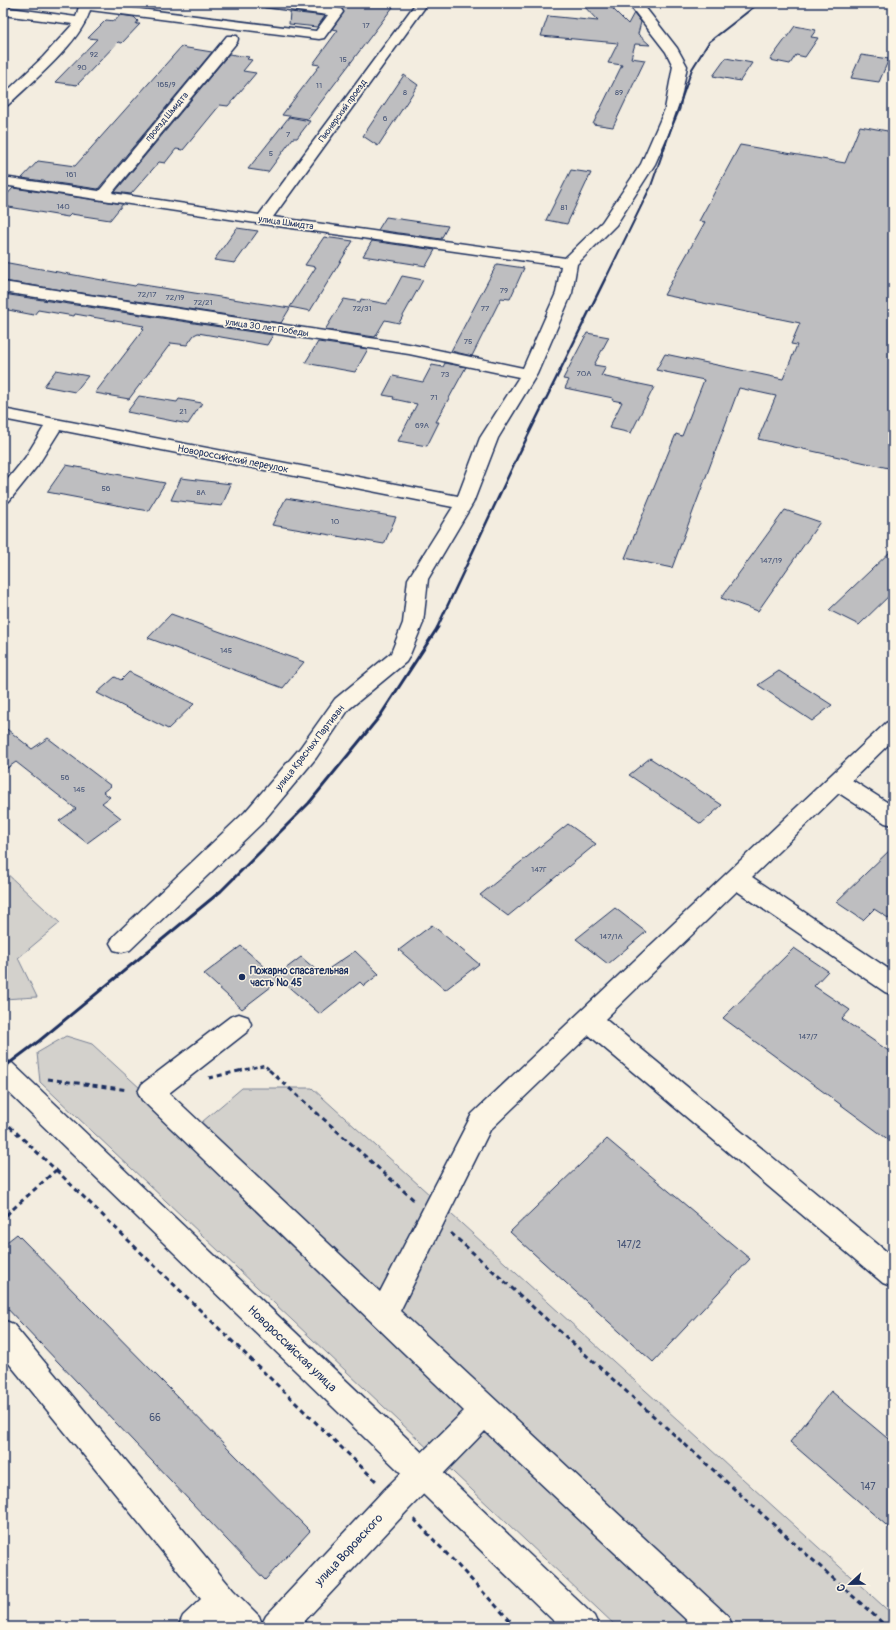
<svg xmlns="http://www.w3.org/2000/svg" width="896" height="1630" viewBox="0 0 896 1630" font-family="Pangolin,sans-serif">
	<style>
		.green { fill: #d3d1cc; stroke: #778095 }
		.building { fill: #bebec0; stroke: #1b2f5e }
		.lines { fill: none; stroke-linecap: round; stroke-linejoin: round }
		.minor-casing { stroke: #1b2f5e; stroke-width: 3 }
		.major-casing { stroke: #1b2f5e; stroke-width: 3 }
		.path-far1 { stroke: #1b2f5e; stroke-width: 2.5; stroke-dasharray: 4 3; stroke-linecap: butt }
		.path { stroke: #1b2f5e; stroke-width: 3; stroke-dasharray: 5 4; stroke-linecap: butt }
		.minor { fill: #fcf5e5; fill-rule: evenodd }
		.major { fill: #fcf5e5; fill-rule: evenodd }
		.rail-far2 { stroke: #1b2f5e; stroke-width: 2 }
		.rail-far1 { stroke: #1b2f5e; stroke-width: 2.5 }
		.rail { stroke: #1b2f5e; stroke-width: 3 }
		.poi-dot { fill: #1b2f5e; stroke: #fcf5e5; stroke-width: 1.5 }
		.labels { text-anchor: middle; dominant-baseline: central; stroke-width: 3; stroke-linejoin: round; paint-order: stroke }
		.number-label { font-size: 8px; fill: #445376 }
		.far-street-label { font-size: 9px; fill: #1b2f5e; stroke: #fcf5e5 }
		.street-label { font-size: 10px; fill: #1b2f5e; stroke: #fcf5e5 }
		.poi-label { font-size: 10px; font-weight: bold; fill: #1b2f5e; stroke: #fcf5e5; text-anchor: start }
		.near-number-label { font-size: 10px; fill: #445376 }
		.near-street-label { font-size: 12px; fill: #1b2f5e; stroke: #fcf5e5 }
	</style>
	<rect width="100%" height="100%" fill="#f3ede0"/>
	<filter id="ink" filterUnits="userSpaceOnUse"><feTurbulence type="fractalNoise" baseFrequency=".025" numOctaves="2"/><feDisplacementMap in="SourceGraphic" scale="8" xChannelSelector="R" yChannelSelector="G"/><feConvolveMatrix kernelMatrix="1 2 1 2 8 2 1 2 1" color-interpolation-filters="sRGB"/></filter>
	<g filter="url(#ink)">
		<path class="green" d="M3,870L60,923L18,958L37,997L3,999Z
			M66,1036L92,1044L189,1133L242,1088H312L893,1615V1627H617L40,1082L37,1053Z"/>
		<path class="building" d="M308,3H396L308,119L282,115L320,65L313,64L338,30L332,29L344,12L341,8Z
			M581,3H607L628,24L634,13L641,22L638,34L650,45L635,44L631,58L645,60L613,127L593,124L622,65L608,63L618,43L541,36L548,16L598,21Z
			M290,12L325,16L317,27L289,24Z
			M120,15L134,17L138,21L136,24H140L122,43L118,42L77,85L55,82L97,39L88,38L106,20L115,21Z
			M795,26L816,30L811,37L818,38L805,57L796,55L790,64L770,60Z
			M181,47L212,52L98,189L22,178L38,161L75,166Z
			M229,54L249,57L247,59L252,60L243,71L256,73L228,106L220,105L183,150L176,149L165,163L159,162L131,194L115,192Z
			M861,55L889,59L879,82L851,78Z
			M726,58L752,63L740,81L713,76Z
			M404,75L418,85L378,146L363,136Z
			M289,117L310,121L297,138H293L268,172L248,169Z
			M860,126L893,132V469L758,439L776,396L739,388L672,568L625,558L676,434L682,436L704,380L656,370L665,354L783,379L797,345L791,344L800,323L664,295L705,222L699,221L740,145L845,163Z
			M571,170L591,173L567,224L546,220Z
			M13,188L123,204L110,220L71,214L68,217L3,206V199Z
			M386,217L448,226L441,239L378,230Z
			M237,228L258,231L235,263L214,260Z
			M324,237L353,241L310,311L290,307L316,267L305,265Z
			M372,241L435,250L426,266L363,256Z
			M3,262L135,286L137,284L290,308L281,323L3,281Z
			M497,264L524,268L510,299L501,298L472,356L451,351Z
			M402,276L423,280L399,323L385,320L375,337L325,330L344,299L360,302L361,299L387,304Z
			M3,294L273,335L267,345L198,333L194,335L187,345L171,343L129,399L95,393L144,329L142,328L144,326L75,314L74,316L38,310L34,315L3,309Z
			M587,333L609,337L594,365L606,367L601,376L654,387L631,433L609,428L622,402L612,400L613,398L565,388L569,380L563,379Z
			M318,342L368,349L355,372L305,363Z
			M445,363L466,367L436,422H439L427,446L398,441L417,404L393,399L394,397L383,395L393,376L423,382L432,365L443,367Z
			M56,370L88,376L75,392L44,386Z
			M139,396L177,402L179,399L202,403L188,424L127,412Z
			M66,465L165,483L148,511L47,492Z
			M181,478L231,484L222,506L171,500Z
			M286,498L396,517L384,544L272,525Z
			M785,510L820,522L758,611L721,598Z
			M893,549V592L859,625L829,610Z
			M171,614L304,662L283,688L148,638Z
			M779,671L832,705L812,721L758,685Z
			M129,672L194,704L168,729L97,693L115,677L121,680Z
			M3,726L32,749L48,738L111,786L103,792L110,797L102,803L121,818L87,843L59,821L76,809L16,762L3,771Z
			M650,758L722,805L701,824L629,775Z
			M568,824L596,844L508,916L480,895Z
			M893,847V921L874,909L863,920L836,902Z
			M615,908L646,932L608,964L576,939Z
			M432,925L479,964L445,990L399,950Z
			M241,946L280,980L242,1009L204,974Z
			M794,948L828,971L814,986L850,1010L842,1019L893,1054V1143L723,1018Z
			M355,951L379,974L364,986L360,982L320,1014L276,976L301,957L321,974Z
			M607,1139L750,1259L653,1362L510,1232Z
			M17,1234L310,1531L265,1580L3,1304V1245Z
			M831,1391L893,1443V1531L790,1442Z"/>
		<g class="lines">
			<defs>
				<path id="minor" d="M80,3H92L316,31L328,15L266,7L262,6L260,3H296L337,8L341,9L343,12L324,38L319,39L90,10C82,41 32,82 8,105L3,106V95L43,57L73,24L3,15V7L76,17Z
					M416,3H428L273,217L565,258L602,222L641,164L665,109L673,66L666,52L628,3H641L645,7L677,48L687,66L679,109L655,164L616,225L577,264L572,293L537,374L498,438L473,503L428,579L423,623L409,657L406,662L349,709L316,758L261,824L130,950L122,952L114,950L110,943L114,936L245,812L300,748L335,699L391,653L403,623L408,579L453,507L60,430L38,465L9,501L3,503V485L25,458L44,427L3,419V409L458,496L480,438L519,377L409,354L3,292V282L409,344L523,368L556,293L561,266L263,224L3,185V177L99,191L227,36H237L238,39L237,42L112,193L259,215Z
					M893,720V740L852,780L893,806V825L885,823L839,793L752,877L893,972V995L885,992L737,891L605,1019L893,1257V1287L883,1283L589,1035L490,1130L400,1311L728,1616L733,1627H694L485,1431L407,1511L299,1627H226L222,1623L217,1627H178L183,1616L201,1599L3,1356V1320L13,1324L233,1590L259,1616L262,1624L266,1616L385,1489L464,1411L142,1100L138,1092L142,1084L230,1017L239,1014L248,1017L251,1024L248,1031L169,1093L380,1292L472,1114L886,723Z"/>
				<path id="major" d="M3,1060L12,1063L594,1616L599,1627H560L3,1087Z"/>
			</defs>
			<use href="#minor" class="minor-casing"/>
			<use href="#major" class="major-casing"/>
			<path class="path-far1" d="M239,1071L264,1065L271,1071"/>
			<path class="path" d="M269,1070L415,1201
				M209,1078L243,1070
				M48,1079L128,1090
				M3,1120L56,1170L3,1218
				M56,1170L377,1482
				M451,1233L887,1627
				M414,1519L516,1627"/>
			<use href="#minor" class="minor"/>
			<use href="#major" class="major"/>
			<path class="rail-far2" d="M606,278L651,186L692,69L709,42L759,3"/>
			<path class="rail-far1" d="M437,628L514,464L606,277"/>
			<path class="rail" d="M3,1068L39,1041L221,891L309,803L380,716L438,627"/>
		</g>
	</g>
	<circle class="poi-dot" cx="242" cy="977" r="4"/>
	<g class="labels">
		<g class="number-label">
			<text x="366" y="25">17</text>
			<text x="94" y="54">92</text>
			<text x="343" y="59">15</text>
			<text x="82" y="67">90</text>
			<text x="166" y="84">165/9</text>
			<text x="319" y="85">11</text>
			<text x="405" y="92">8</text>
			<text x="619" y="92">89</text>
			<text x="385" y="118">6</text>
			<text x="288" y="134">7</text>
			<text x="271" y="153">5</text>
			<text x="71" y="174">161</text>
			<text x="63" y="206">140</text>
			<text x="564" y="207">81</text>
			<text x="504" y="290">79</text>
			<text x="147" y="294">72/17</text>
			<text x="175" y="297">72/19</text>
			<text x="203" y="302">72/21</text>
			<text x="362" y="308">72/31</text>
			<text x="485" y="308">77</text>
			<text x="468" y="341">75</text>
			<text x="584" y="373">70А</text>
			<text x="445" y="374">73</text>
			<text x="434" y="397">71</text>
			<text x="183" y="411">21</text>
			<text x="422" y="425">69А</text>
			<text x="106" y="488">56</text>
			<text x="201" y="492">8А</text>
			<text x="335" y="521">10</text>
			<text x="771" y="560">147/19</text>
			<text x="226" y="650">145</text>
			<text x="65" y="777">56</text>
			<text x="79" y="789">145</text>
			<text x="539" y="869">147Г</text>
			<text x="611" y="936">147/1А</text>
			<text x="808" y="1036">147/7</text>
		</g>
		<g class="far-street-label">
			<text transform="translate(343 111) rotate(-54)">Пионерский проезд</text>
			<text transform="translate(167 117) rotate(-50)">проезд Шмидта</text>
			<text transform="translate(286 223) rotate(8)">улица Шмидта</text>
			<text transform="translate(267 328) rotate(8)">улица 30 лет Победы</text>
		</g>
		<g class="street-label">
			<text transform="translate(233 459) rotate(11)">Новороссийский переулок</text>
			<text transform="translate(310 748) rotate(-52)">улица Красных Партизан</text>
		</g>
		<g class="poi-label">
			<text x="250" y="971">Пожарно спасательная<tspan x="250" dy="12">часть № 45</tspan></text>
		</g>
		<g class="near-number-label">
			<text x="629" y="1245">147/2</text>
			<text x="155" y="1418">66</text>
			<text x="868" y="1487">147</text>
		</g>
		<g class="near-street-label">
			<text transform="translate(292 1349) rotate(44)">Новороссийская улица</text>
			<text transform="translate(349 1550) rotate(-47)">улица Воровского</text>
		</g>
	</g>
	<rect width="896" height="1630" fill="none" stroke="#fcf5e5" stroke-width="16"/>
	<rect x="8" y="8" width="880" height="1614" fill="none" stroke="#1b2f5e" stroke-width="1.5" filter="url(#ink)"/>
	<g transform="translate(850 1584) rotate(248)" stroke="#fcf5e5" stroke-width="3" paint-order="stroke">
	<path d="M0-3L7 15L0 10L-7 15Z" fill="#1b2f5e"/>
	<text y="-6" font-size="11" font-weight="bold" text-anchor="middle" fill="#1b2f5e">С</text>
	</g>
</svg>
